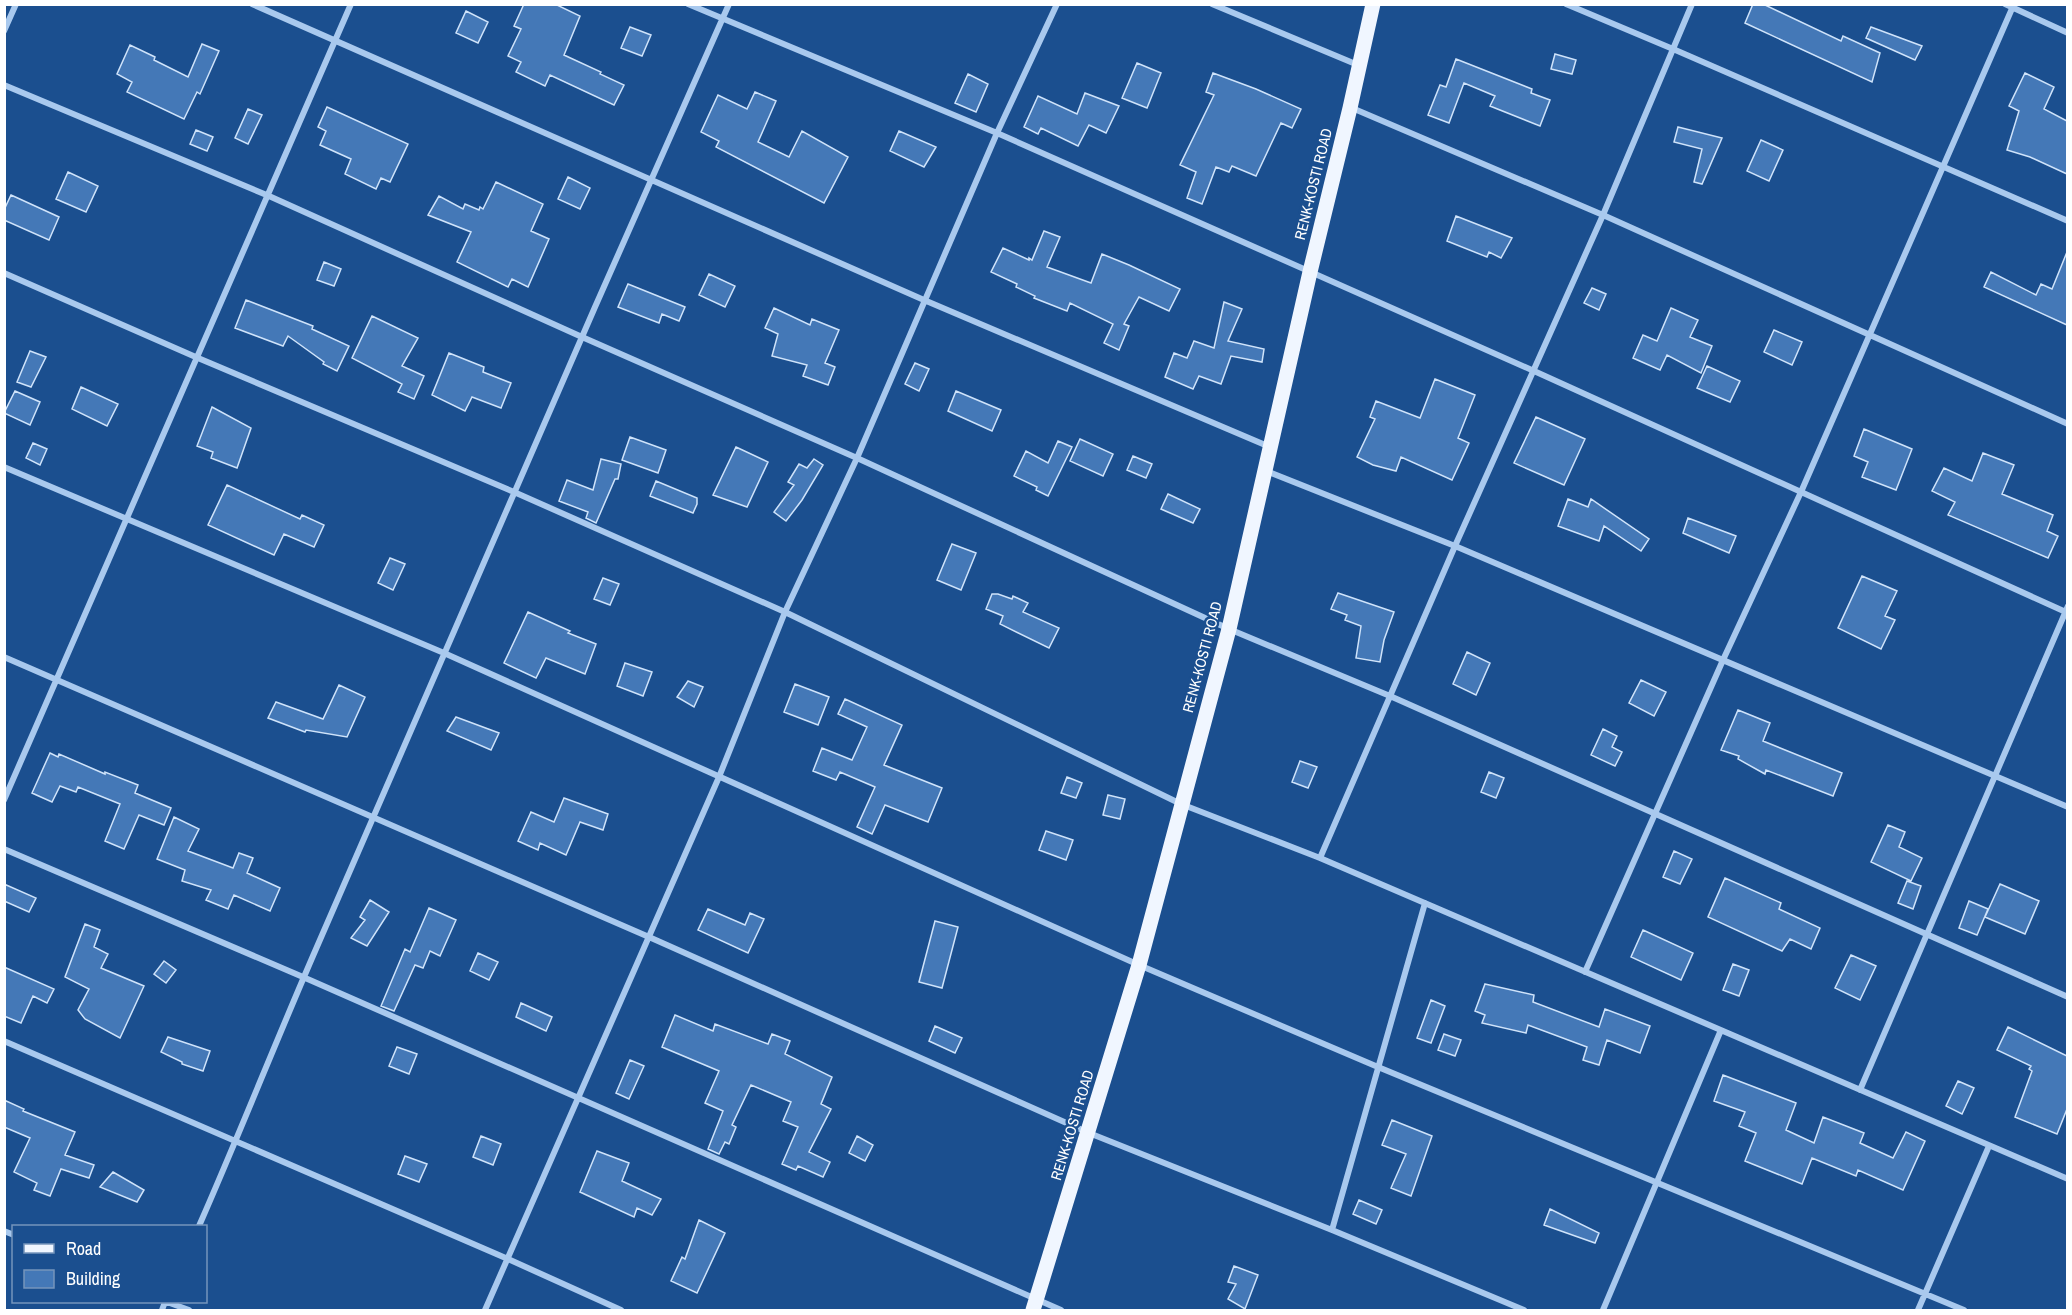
<svg xmlns="http://www.w3.org/2000/svg" width="2072" height="1315" viewBox="0 0 2072 1315" font-family="'Archivo Narrow',sans-serif">
	<style>
		.building { fill: #4478b7; stroke: #cfe3fa; stroke-width: 1.5 }
		.lines { fill: none; stroke-linecap: round; stroke-linejoin: round }
		.minor { stroke: #a9c9ee; stroke-width: 6 }
		.primary { stroke: #f0f6ff; stroke-width: 15 }
		.labels { text-anchor: middle; dominant-baseline: central; stroke-width: 5; stroke-linejoin: round; paint-order: stroke }
		.street-label { font-size: 15px; fill: #fff; stroke: #1b4f8f }
	</style>
	<rect width="100%" height="100%" fill="#1b4f8f"/>
	<path class="building" d="M524,4H555L580,16L564,55L601,72L600,74L624,85L614,105L550,75L545,86L516,72L521,62L508,56L521,29L514,26Z
		M1753,4H1763L1841,41L1843,36L1880,53L1872,82L1745,23Z
		M466,11L488,22L478,43L456,33Z
		M630,27L651,35L642,56L621,48Z
		M1871,27L1922,46L1915,60L1866,38Z
		M202,44L219,51L200,94L197,92L184,119L127,92L132,82L117,74L130,45L155,57L154,60L188,77Z
		M1555,54L1576,60L1572,74L1551,69Z
		M1456,59L1532,89L1531,93L1550,100L1540,126L1490,106L1495,96L1464,83L1449,123L1428,115L1440,85L1446,87Z
		M1137,63L1161,73L1147,108L1122,98Z
		M1213,73L1256,89L1301,109L1292,128L1281,123L1256,176L1232,166L1229,172L1216,167L1202,204L1187,198L1196,172L1180,165L1214,95L1206,92Z
		M2025,73L2054,87L2044,109L2067,121V174L2030,157L2007,150L2019,111L2009,106Z
		M968,74L988,84L976,112L955,103Z
		M755,92L776,101L758,142L789,157L802,131L848,157L824,203L716,147L719,141L701,132L718,95L747,109Z
		M1085,93L1119,106L1106,133L1089,125L1078,146L1041,128L1038,134L1024,127L1038,96L1077,114Z
		M327,107L408,144L390,182L381,178L376,189L345,174L351,159L320,145L326,131L318,127Z
		M248,109L262,115L248,144L235,138Z
		M1678,127L1722,138L1702,184L1694,182L1702,149L1674,142Z
		M196,130L213,137L207,151L190,144Z
		M899,131L936,147L924,167L890,151Z
		M1761,140L1783,150L1769,181L1747,171Z
		M68,172L98,186L86,212L56,199Z
		M568,177L590,188L580,209L558,199Z
		M496,182L543,204L531,231L549,239L528,287L512,279L508,287L457,262L471,232L428,215L439,196L463,209L465,204L479,210L480,207L483,209Z
		M11,195L59,217L49,240L4,220V210Z
		M1456,216L1512,238L1501,258L1489,252L1487,257L1447,241Z
		M1044,231L1060,237L1047,267L1091,283L1102,254L1129,265L1180,289L1169,311L1139,297L1124,324L1129,326L1119,350L1104,343L1113,324L1070,303L1067,311L1034,298L1035,296L1016,287L1017,284L991,272L1003,248L1029,260V258L1032,260Z
		M2067,252V325L1984,287L1991,272L2036,295L2041,284L2052,289Z
		M324,262L341,269L334,286L317,280Z
		M709,274L735,286L725,307L699,295Z
		M628,284L685,307L679,321L662,314L659,323L618,307Z
		M1592,288L1606,294L1599,310L1584,303Z
		M246,300L313,326L312,329L349,346L337,371L323,364L324,362L288,336L283,346L235,328Z
		M1224,302L1242,309L1228,341L1264,349L1262,362L1231,356L1221,384L1199,376L1193,389L1165,377L1174,353L1187,358L1194,341L1214,348Z
		M774,308L810,325L812,319L839,330L825,363L835,367L828,385L803,376L807,365L772,356L778,334L765,328Z
		M1671,308L1698,320L1690,337L1712,346L1701,373L1667,355L1660,370L1633,358L1643,335L1657,341Z
		M372,316L418,338L402,366L424,376L414,399L398,392L402,384L352,358Z
		M1774,330L1802,342L1792,365L1764,352Z
		M30,351L46,357L31,387L17,382Z
		M449,353L484,367L483,372L511,383L501,408L472,397L465,411L432,395Z
		M915,363L929,369L919,391L905,384Z
		M1707,366L1740,381L1730,402L1697,388Z
		M1435,379L1475,395L1458,438L1469,443L1452,480L1401,457L1396,471L1373,465L1357,457L1375,419L1370,417L1376,401L1420,418Z
		M81,387L118,404L107,426L72,409Z
		M15,391L40,402L30,425L4,413Z
		M956,391L1001,410L992,431L948,411Z
		M212,407L251,428L237,468L211,458L213,452L197,446Z
		M1536,417L1585,439L1564,485L1514,463Z
		M1864,429L1912,449L1896,490L1862,477L1868,462L1854,456Z
		M630,437L666,450L658,473L622,460Z
		M1080,439L1113,454L1103,476L1070,461Z
		M1058,441L1072,447L1048,496L1036,490L1037,487L1014,476L1026,451L1048,463Z
		M33,443L47,449L40,465L26,458Z
		M736,447L768,462L747,507L713,495Z
		M1983,453L2014,465L2002,494L2053,515L2047,531L2058,536L2048,558L1948,515L1955,502L1932,491L1944,468L1972,481Z
		M1133,456L1152,464L1146,478L1127,470Z
		M601,459L621,464L618,479H615L596,523L586,518L588,512L559,501L567,480L593,490Z
		M814,459L823,465L802,500L786,521L774,512L794,485L788,482L799,464L807,468Z
		M656,481L697,498V504L693,513L650,496Z
		M227,485L300,519L302,515L324,525L314,547L284,534L274,555L208,525Z
		M1168,494L1200,509L1193,523L1161,509Z
		M1568,499L1588,507L1591,499L1649,539L1641,551L1604,526L1599,541L1558,526Z
		M1688,518L1736,536L1729,553L1683,533Z
		M952,544L976,553L961,590L937,580Z
		M390,558L405,564L393,590L378,583Z
		M1862,576L1897,591L1885,616L1895,620L1881,649L1838,628Z
		M603,578L619,584L610,605L594,599Z
		M1338,593L1394,612L1384,640L1380,662L1356,658L1361,626L1345,620L1347,615L1331,609Z
		M992,594H998L1012,599L1013,596L1028,603L1023,612L1059,628L1049,648L1000,624L1003,616L986,609Z
		M528,612L570,631L568,633L596,644L585,674L546,658L536,678L504,663Z
		M1467,652L1490,663L1476,695L1453,684Z
		M625,663L652,672L643,696L617,686Z
		M1641,680L1666,692L1654,716L1629,703Z
		M688,681L703,687L694,707L677,697Z
		M795,684L829,697L818,725L784,712Z
		M339,685L365,697L347,737L306,730L305,732L268,718L276,702L323,719Z
		M845,699L902,725L884,765L942,788L928,822L885,805L872,834L857,827L875,787L840,772L836,780L813,771L822,748L852,760L867,727L838,714Z
		M1738,710L1770,723L1763,741L1842,773L1833,796L1766,770L1765,774L1738,759L1739,756L1721,750Z
		M456,717L499,733L491,750L447,731Z
		M1603,729L1617,736L1612,747L1622,752L1615,766L1591,755Z
		M50,753L58,757L59,754L105,774V772L138,785L135,793L171,808L164,825L139,815L124,849L105,841L120,804L78,787L76,792L60,786L52,802L32,793Z
		M1300,761L1317,767L1308,788L1292,782Z
		M1489,772L1504,778L1496,798L1481,792Z
		M1067,777L1082,783L1076,798L1061,793Z
		M1108,795L1125,799L1120,819L1103,815Z
		M564,798L608,814L603,830L580,822L566,855L540,843L538,850L518,841L531,812L554,822Z
		M174,817L199,829L188,851L233,868L239,853L253,858L247,873L280,888L270,911L234,895L228,909L206,900L211,890L182,881L185,870L157,859Z
		M1888,825L1905,832L1899,847L1922,858L1911,881L1871,862Z
		M1046,831L1073,840L1066,860L1039,850Z
		M1674,851L1692,859L1680,884L1663,877Z
		M1725,878L1781,903L1779,909L1820,928L1811,949L1790,939L1782,951L1708,917Z
		M1907,881L1921,886L1913,909L1898,903Z
		M4,884L36,898L29,912L4,901Z
		M2000,884L2039,901L2025,934L1985,917Z
		M370,900L389,912L367,946L351,938L365,920L360,917Z
		M1969,901L1988,909L1977,935L1959,928Z
		M429,908L456,920L440,956L430,951L423,968L415,965L394,1011L381,1006L405,949L410,952Z
		M708,909L745,925L750,913L764,919L748,953L698,930Z
		M935,921L958,927L942,988L919,982Z
		M85,924L100,930L94,947L108,954L101,968L144,986L120,1038L85,1019L78,1010L89,989L65,977Z
		M1643,930L1693,953L1681,980L1631,957Z
		M478,953L498,962L489,980L470,971Z
		M1851,955L1876,966L1860,1000L1835,988Z
		M164,961L176,970L166,983L154,974Z
		M1733,964L1749,970L1739,996L1723,990Z
		M4,967L54,989L47,1003L33,996L21,1023L4,1016Z
		M1485,984L1534,995L1533,1002L1599,1027L1605,1009L1650,1026L1640,1053L1607,1040L1599,1065L1583,1060L1587,1047L1528,1025L1526,1033L1482,1023L1485,1015L1475,1011Z
		M1431,1000L1445,1006L1431,1043L1417,1038Z
		M521,1003L552,1017L546,1031L516,1017Z
		M675,1015L713,1031L715,1024L768,1044L772,1034L790,1041L785,1054L832,1077L821,1104L831,1109L809,1152L830,1162L823,1177L798,1166L796,1170L782,1164L798,1127L783,1121L791,1102L751,1085L732,1125L736,1127L729,1144L725,1142L719,1154L708,1149L723,1111L705,1103L719,1071L662,1047Z
		M935,1026L962,1038L955,1053L929,1041Z
		M2008,1027L2067,1056V1109L2057,1134L2015,1117L2032,1071L2029,1069L2031,1066L1997,1050Z
		M1444,1034L1461,1040L1455,1056L1438,1050Z
		M168,1037L210,1051L203,1071L182,1064V1062L161,1052Z
		M397,1047L417,1054L409,1074L389,1066Z
		M630,1060L644,1066L629,1099L616,1093Z
		M1723,1075L1796,1103L1786,1130L1814,1143L1823,1117L1864,1133L1860,1143L1893,1158L1906,1132L1925,1141L1903,1190L1858,1170L1856,1176L1812,1158L1802,1184L1745,1161L1756,1133L1739,1126L1745,1112L1714,1101Z
		M1958,1081L1974,1088L1962,1114L1946,1106Z
		M4,1100L24,1109L23,1111L75,1132L65,1155L94,1165L89,1178L61,1169L50,1196L34,1190L37,1183L14,1172L30,1138L4,1127Z
		M1392,1120L1432,1136L1411,1196L1391,1188L1406,1154L1382,1145Z
		M481,1136L501,1144L493,1165L473,1157Z
		M857,1136L873,1145L865,1161L849,1153Z
		M597,1151L629,1163L622,1181L661,1199L652,1215L637,1208L634,1217L580,1192Z
		M405,1156L427,1164L419,1182L398,1174Z
		M113,1172L144,1190L137,1202L100,1187Z
		M1359,1200L1382,1210L1376,1224L1353,1214Z
		M1550,1209L1599,1233L1595,1243L1544,1225Z
		M699,1220L725,1233L697,1293L671,1281L682,1257L685,1259Z
		M1234,1266L1258,1275L1245,1309L1228,1299L1236,1284L1228,1282Z"/>
	<g class="lines">
		<path class="minor" d="M252,4L924,300L1270,447
			M688,4L997,133L1534,371L2068,613
			M1212,4L1358,65
			M1566,4L1673,49L2068,221
			M2005,4L2068,33
			M4,31L16,4
			M4,85L269,196L582,337L857,458L1229,629L1390,696L2068,997
			M1352,108L1603,215L2068,424
			M4,273L198,358L514,492L785,612L1181,804L1320,858L1455,546L1603,215L1692,4
			M4,467L444,653L1139,965L1378,1067L1964,1310
			M1266,471L1455,546L2068,807
			M4,657L649,937L1089,1133L1332,1230L1524,1310
			M4,800L351,4
			M4,849L303,977L1061,1310
			M1320,858L2068,1179
			M1585,972L1723,660L1801,492L2014,4
			M4,1041L508,1259L621,1310
			M1860,1090L2068,606
			M199,1226C239,1135 276,1041 316,949C452,634 589,318 729,4
			M1332,1230L1425,903
			M4,1231L14,1235
			M167,1302L189,1310
			M162,1310L165,1302
			M485,1310L719,777L785,612L857,458L997,133L1057,4
			M1603,1310L1721,1030
			M1918,1310L1989,1146"/>
		<path class="primary" d="M1033,1310L1139,965L1229,629L1310,272L1350,108L1373,4"/>
	</g>
	<g class="labels">
		<g class="street-label">
			<text transform="translate(1313 184) rotate(-76)">RENK-KOSTI ROAD</text>
			<text transform="translate(1202 657) rotate(-75)">RENK-KOSTI ROAD</text>
			<text transform="translate(1072 1125) rotate(-73)">RENK-KOSTI ROAD</text>
		</g>
	</g>
	<rect width="2072" height="1315" fill="none" stroke="#ffffff" stroke-width="12"/>
	<rect x="12" y="1225" width="195" height="78" fill="#1b4f8f" stroke="#7695bc" stroke-width="1.5"/>
	<rect x="24" y="1244" width="30" height="9" fill="#f0f6ff" stroke="#7695bc" stroke-width="1.5"/>
	<text x="66" y="1255" font-size="18" fill="#ffffff">Road</text>
	<rect x="24" y="1270" width="30" height="18" fill="#4478b7" stroke="#7695bc" stroke-width="1.5"/>
	<text x="66" y="1285" font-size="18" fill="#ffffff">Building</text>
</svg>
